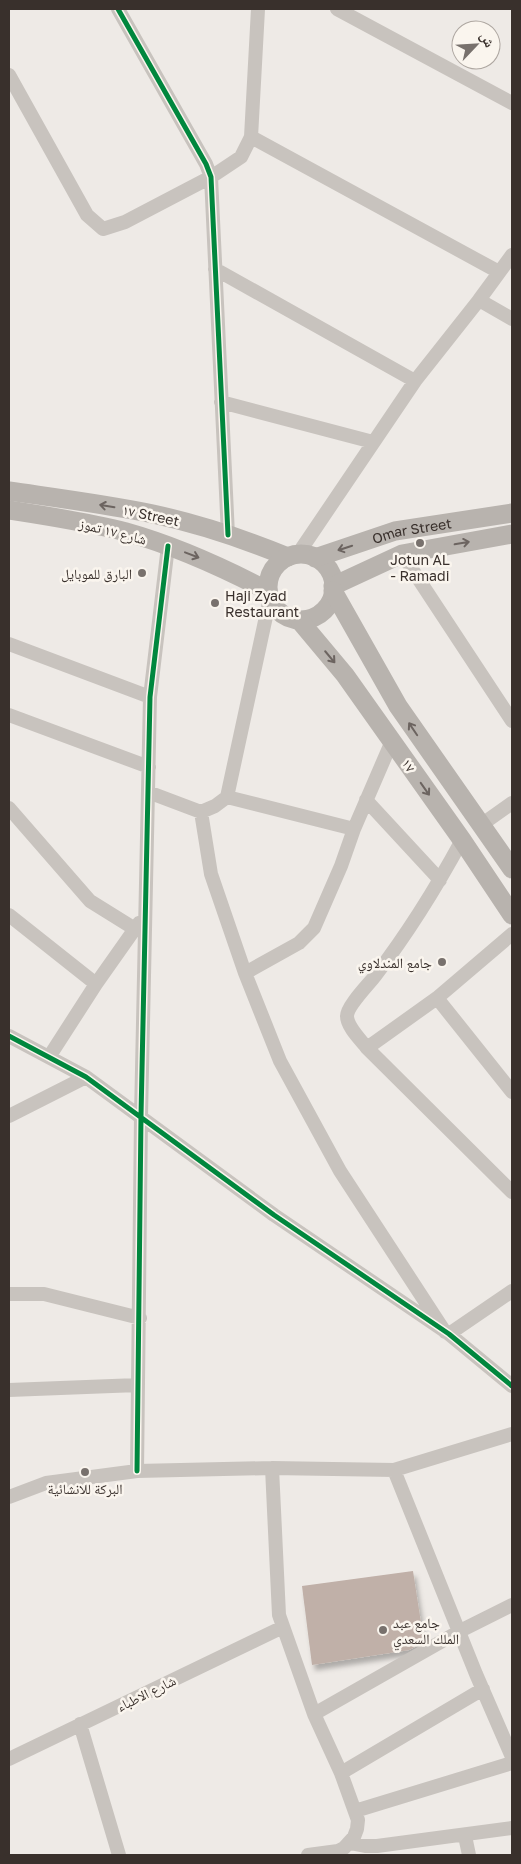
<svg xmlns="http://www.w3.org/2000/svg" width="521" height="1864" viewBox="0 0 521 1864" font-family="'Golos Text','Noto Naskh Arabic',sans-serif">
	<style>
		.building { fill: #c0b0a8; filter: url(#shadow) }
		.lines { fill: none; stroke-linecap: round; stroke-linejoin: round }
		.street { stroke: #c8c3be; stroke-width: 14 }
		.secondary { stroke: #b8b3ae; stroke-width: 19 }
		.cycleway-casing { stroke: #faf5ee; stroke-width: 8 }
		.cycleway { stroke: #00873e; stroke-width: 5 }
		.oneway { stroke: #6c6460 }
		.poi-dot { fill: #78716d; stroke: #faf5ee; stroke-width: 2 }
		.labels { text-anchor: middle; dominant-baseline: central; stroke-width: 5; stroke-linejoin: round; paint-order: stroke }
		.street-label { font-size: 14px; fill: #39302c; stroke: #faf5ee }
		.poi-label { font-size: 14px; fill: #39302c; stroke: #faf5ee }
	</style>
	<defs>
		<filter id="shadow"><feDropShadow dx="3" dy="5.5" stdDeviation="2.5" flood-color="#0004"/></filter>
	</defs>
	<rect width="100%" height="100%" fill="#eeeae6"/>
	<path class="building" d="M413,1571L424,1642L409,1650L312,1665L302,1586Z"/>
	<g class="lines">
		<path class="street" d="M118,9L206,164L211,177L228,535
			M337,9L512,103
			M9,75L87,215L103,229L125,222L211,177L241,157L251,137L258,9
			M251,137L499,272
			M215,269L415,381
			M479,300L512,319
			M221,402L373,442
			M298,554L415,381L479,300L512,255
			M402,554L512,721
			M270,598L227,797L215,806L201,812L211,874L245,973L280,1061L340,1171L445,1332
			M9,644L150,697
			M9,715L149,767
			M148,792L201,812
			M227,797L354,829
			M366,800L440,880
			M9,808L90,901L135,929
			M481,825L512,803
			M462,840C436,888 408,933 375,976C369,984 347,1006 347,1016C347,1027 361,1040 367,1048L512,1192
			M9,915L96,984
			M245,973L299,943L314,928L341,866L354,829L392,741
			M437,998L512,1092
			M9,1036L86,1077L274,1215L449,1334L512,1386
			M367,1048L437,998L512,934
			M49,1057L96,984L139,923
			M9,1116L86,1077
			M9,1294H44L140,1318
			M449,1334L512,1291
			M9,1390L138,1385
			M272,1468L279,1615L314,1714L341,1773L358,1820L357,1829L354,1837L344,1848L338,1851L308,1855
			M394,1470L476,1674L512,1757
			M137,1471L141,1116L150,697L168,546
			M9,1497L46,1483L137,1471L272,1468L394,1470L512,1434
			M314,1714L460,1631L512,1605
			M80,1724L119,1855
			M9,1759L283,1627
			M341,1773L483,1689
			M355,1811L512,1763
			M465,1836L469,1855
			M350,1843L365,1846H377L512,1828"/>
		<g class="secondary">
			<path d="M9,491C57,498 105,504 153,514C199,524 244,539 288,557"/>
			<path d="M9,510C48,516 88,522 126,532C176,546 222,567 268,591"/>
			<circle cx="301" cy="587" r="33"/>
			<path id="s1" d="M315,558L395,531L512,513"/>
			<path d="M333,586L402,554L512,534"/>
			<path d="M333,591L398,706L512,869"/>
			<path d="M299,620L345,675L462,840L512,915"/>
		</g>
		<defs>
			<path id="cycleway" d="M118,9L206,164L211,177L228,535
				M9,1036L86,1077L274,1215L449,1334L512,1386
				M137,1471L141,1116L150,697L168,546"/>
		</defs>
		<use href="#cycleway" class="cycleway-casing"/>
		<use href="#cycleway" class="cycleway"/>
	</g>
	<defs><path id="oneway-shaft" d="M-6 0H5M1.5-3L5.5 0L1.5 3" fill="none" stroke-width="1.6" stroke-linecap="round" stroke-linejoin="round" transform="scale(1.25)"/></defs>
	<g class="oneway">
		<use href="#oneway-shaft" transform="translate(107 506) rotate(-171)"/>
		<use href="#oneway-shaft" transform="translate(462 543) rotate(-10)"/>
		<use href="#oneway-shaft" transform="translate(345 548) rotate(162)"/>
		<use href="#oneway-shaft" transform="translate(192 555) rotate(21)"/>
		<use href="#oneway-shaft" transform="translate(330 657) rotate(50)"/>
		<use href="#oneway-shaft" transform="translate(413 729) rotate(-124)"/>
		<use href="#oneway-shaft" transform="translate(425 789) rotate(55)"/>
	</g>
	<g class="poi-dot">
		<circle cx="420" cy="543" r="5"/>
		<circle cx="142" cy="573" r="5"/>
		<circle cx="215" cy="603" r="5"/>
		<circle cx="442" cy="962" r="5"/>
		<circle cx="85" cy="1472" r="5"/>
		<circle cx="383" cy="1630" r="5"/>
	</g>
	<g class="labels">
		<g class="street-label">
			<text transform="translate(151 515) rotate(12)">١٧ Street</text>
			<text transform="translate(113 531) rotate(14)">شارع ١٧ تموز</text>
			<text stroke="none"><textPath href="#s1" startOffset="101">Omar Street</textPath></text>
			<text transform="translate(409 765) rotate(55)">١٧</text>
			<text transform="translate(146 1693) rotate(-26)">شارع الاطباء</text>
		</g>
		<g class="poi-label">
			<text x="420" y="559">Jotun AL<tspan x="420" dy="16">- Ramadi</tspan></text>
			<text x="132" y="573" text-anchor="end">البارق للموبايل</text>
			<text x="225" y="595" text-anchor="start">Haji Zyad<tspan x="225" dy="16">Restaurant</tspan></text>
			<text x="432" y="962" text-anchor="end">جامع المندلاوي</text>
			<text x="85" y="1488">البركة للانشائية</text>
			<text x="393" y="1622" text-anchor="start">جامع عبد<tspan x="393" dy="16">الملك السعدي</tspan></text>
		</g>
	</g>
	<rect width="521" height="1864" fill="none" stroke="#39302c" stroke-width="20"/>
	<g transform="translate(476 45) rotate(65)"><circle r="24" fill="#faf5ee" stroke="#ada6a0"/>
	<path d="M0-4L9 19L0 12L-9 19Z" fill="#78716d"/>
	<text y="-8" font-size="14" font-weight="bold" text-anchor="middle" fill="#39302c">ش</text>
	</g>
</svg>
